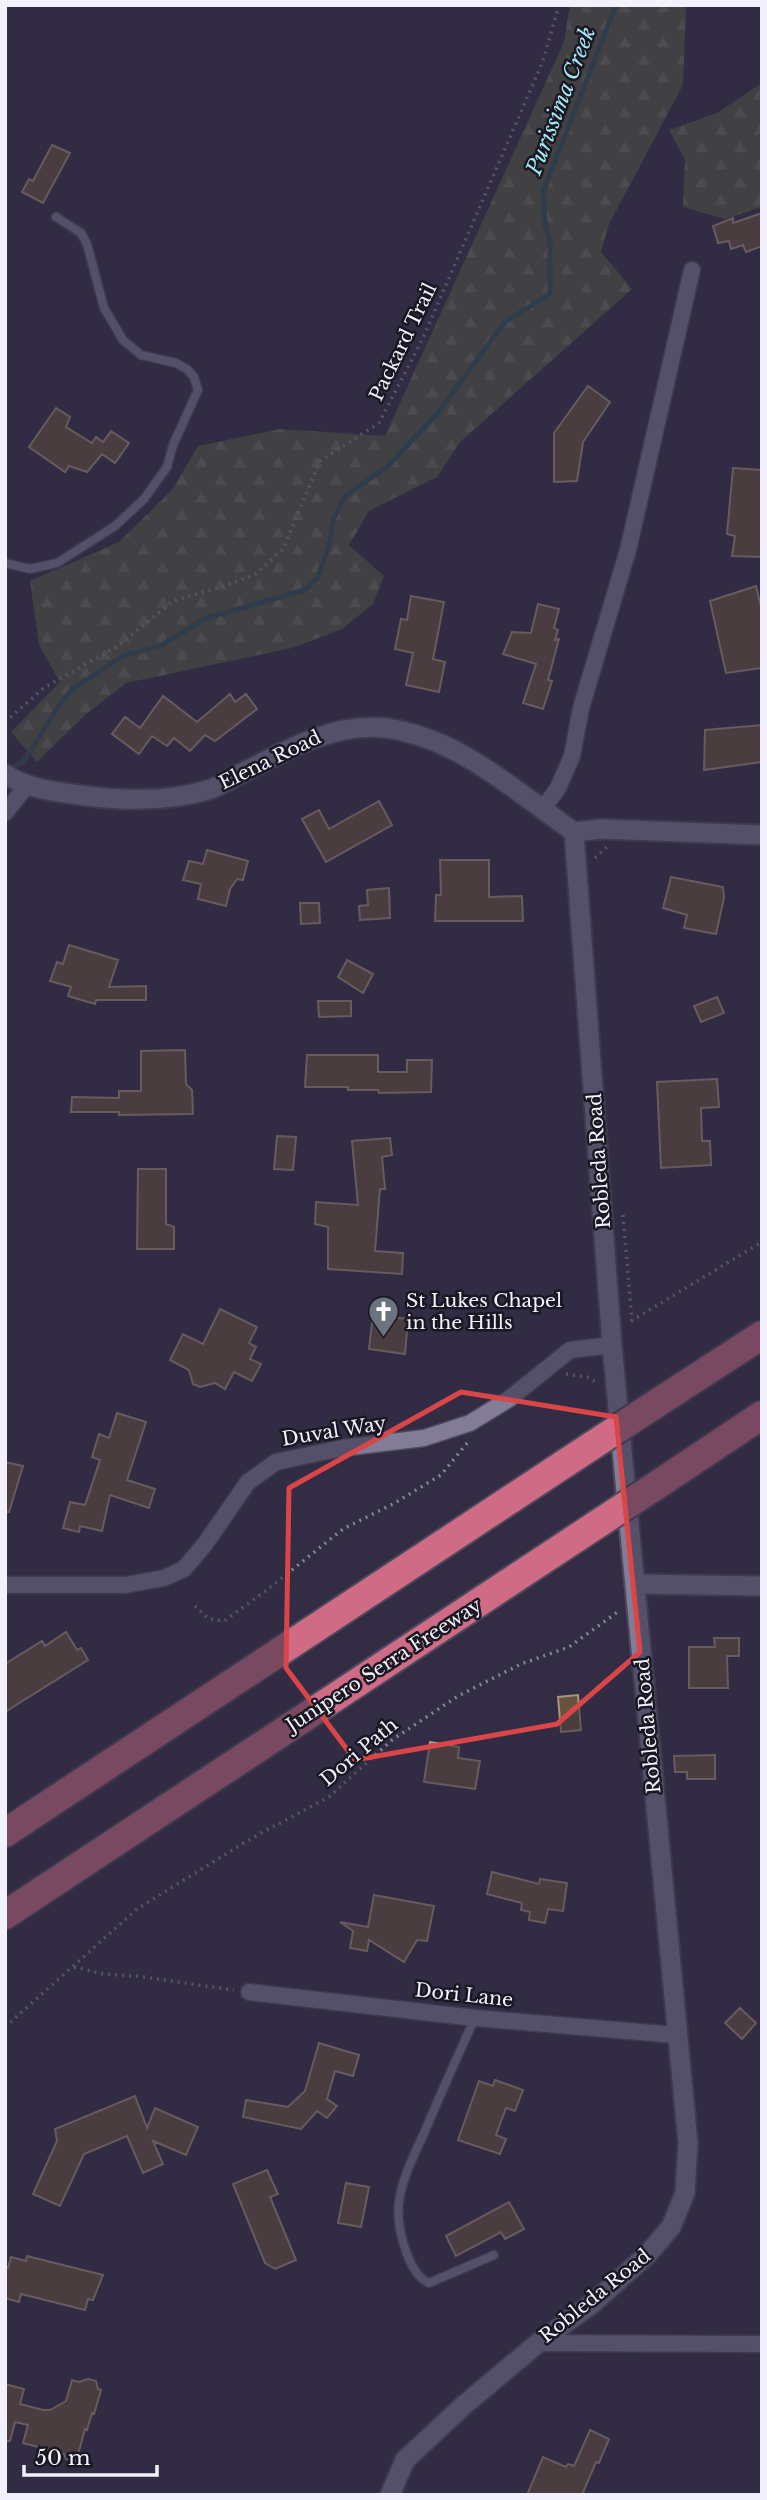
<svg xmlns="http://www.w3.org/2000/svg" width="767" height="2500" viewBox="0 0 767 2500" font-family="'Libre Baskerville',serif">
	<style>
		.forest { fill: url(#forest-firs) }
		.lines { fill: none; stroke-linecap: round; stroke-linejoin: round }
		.stream { stroke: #2e5056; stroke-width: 5 }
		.building { fill: #66523d; stroke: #aa947d; stroke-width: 2 }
		.service-casing { stroke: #4e495d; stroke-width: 11 }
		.minor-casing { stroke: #4e495d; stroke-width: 19 }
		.tertiary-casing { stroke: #4e495d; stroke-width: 23 }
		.motorway-casing { stroke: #4e495d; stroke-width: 32 }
		.path { stroke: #878396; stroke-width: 3.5; stroke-dasharray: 2 5; stroke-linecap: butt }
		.service { stroke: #827c97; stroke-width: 8 }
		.minor { stroke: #827c97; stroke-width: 16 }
		.tertiary { stroke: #827c97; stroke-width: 19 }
		.motorway { stroke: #d06b86; stroke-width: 28 }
		.motorway-bridge-casing { stroke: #4e495d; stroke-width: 32; stroke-linecap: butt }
		.motorway-bridge { stroke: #d06b86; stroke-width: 28 }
		.marked { fill: none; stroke: #da4648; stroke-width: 5; stroke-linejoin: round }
		.labels { text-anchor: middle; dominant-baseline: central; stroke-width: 5; stroke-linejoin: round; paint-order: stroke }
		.street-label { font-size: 19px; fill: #f4f1fe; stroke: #191721 }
		.poi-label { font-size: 19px; fill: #f4f1fe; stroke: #191721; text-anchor: start }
		.water-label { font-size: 21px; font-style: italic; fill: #a5e9f7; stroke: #191721 }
	</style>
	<defs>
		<pattern id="forest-firs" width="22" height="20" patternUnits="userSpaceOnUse" patternTransform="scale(1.75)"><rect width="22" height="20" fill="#565a43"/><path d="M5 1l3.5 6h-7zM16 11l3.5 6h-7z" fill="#6f725f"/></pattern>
	</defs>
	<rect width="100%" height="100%" fill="#322c44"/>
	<path class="forest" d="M570,5H686L683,85L609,224L601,252L632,289L460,442L437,477L369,511L349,545L384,576L373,604L342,629L292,648L126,683L85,715L37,762L11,732L60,682L39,645L30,581L119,542L172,490L198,446L280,429L385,436L564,42Z
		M762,83V207L725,219L683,207L685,159L669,130L717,113Z"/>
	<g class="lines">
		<path class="stream" d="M8,770L24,761L60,704L74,688L123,656L160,646L206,618L305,590L318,577L329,545L333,520L344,497L388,466L436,415L505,322L550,294V241L545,225L543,192L616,5"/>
	</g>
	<path class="building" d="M52,145L70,153L43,203L22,192L29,179L33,181Z
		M762,213V246L746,252L743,245L731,249L729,241L718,243L713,226L733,218V223Z
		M588,386L610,402L583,442L577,481L554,482V433Z
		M56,408L70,417L66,427L92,443L96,437L103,442L111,431L129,443L115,463L102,454L87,472L69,466L65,472L29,447Z
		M733,468L762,470V557L732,556L735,536L727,534Z
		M756,586L762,611V668L726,673L710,601Z
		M411,596L444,602L433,659L445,662L439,692L406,685L413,653L395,649L401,619L407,620Z
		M538,604L559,609L554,628L558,630L555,640L559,639L548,680L552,681L543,709L523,703L536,664L503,654L512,632L531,633Z
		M230,694L235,702L246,694L257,709L215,741L205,735L190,751L174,738L167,746L152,736L139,754L112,734L125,717L140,728L163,696L197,722Z
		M762,725V762L704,770L705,730Z
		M379,801L392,825L326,862L302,819L319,810L329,829Z
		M207,850L248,861L243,880L237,879L230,889L226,906L198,899L201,884L183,880L189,861L203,864Z
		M440,860H489V897L522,896L523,921H435L436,895H441Z
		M671,877L723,887L724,898L716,934L684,928L687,915L663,908Z
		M389,888L390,918L360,920L359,906L368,905L367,890Z
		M300,903H319L320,923L301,924Z
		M69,945L118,960L109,987L146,986V1000H96L95,1004L68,996L71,987L50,981L57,962L63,964Z
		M347,960L373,974L363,993L338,977Z
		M717,997L724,1013L701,1022L694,1006Z
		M318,1001H351V1016L319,1017Z
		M185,1050L186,1084L192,1090L193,1114L119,1115V1112H71L72,1097L119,1098V1091H141V1051Z
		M307,1055H378V1072H407V1060H432L431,1092L379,1093L378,1090H348V1087H305Z
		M717,1079L719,1107L701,1108L702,1141H710L711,1165L661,1168L657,1082Z
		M277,1136L296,1137L293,1170L274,1169Z
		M390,1138L392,1155L382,1157L385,1189H380L375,1251L403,1253L402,1274L328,1269V1227L315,1224L316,1202L358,1205L352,1141Z
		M138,1169H166V1224L174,1227V1249H137Z
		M220,1309L257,1327L249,1343L256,1347L250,1359L261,1364L252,1381L234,1372L225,1389L215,1383L200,1387L193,1384L189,1370L170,1360L183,1334L203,1344Z
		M373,1315L408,1319L405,1354L369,1349Z
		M117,1413L146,1422L127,1480L155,1489L149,1508L110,1495L102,1531L80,1526L79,1532L63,1528L70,1502L85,1505L100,1460L92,1457L99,1434L109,1438Z
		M5,1462L23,1466L9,1512H5Z
		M66,1632L77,1650L81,1648L88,1660L5,1712V1664L42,1641L45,1646Z
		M714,1638H739V1656H727L728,1688H689V1647H715Z
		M578,1695L581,1730L561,1732L558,1697Z
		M430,1742L459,1747L458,1758L480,1761L475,1789L424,1782Z
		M715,1755V1779H687V1772H675L674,1756Z
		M492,1872L539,1884L540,1879L567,1883L563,1911L548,1909L545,1923L529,1920L530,1912L521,1910L522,1903L487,1894Z
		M374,1895L434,1906L427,1941L417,1940L404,1962L369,1940L367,1951L350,1948L353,1931L340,1922L368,1927Z
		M740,2008L756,2023L742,2039L725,2023Z
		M319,2043L359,2055L353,2076L335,2071L327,2099L337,2106L327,2118L317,2111L301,2129L243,2117L246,2100L288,2107L305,2091Z
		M495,2080L523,2090L515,2111L506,2108L496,2135L506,2139L500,2154L458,2140L479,2081L493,2086Z
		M135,2096L147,2128L155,2108L198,2127L186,2155L153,2141L163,2164L143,2173L127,2136L84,2154L60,2206L33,2194L57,2141L55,2129Z
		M267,2170L278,2194L270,2197L296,2260L275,2269L265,2263L233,2184Z
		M346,2183L369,2187L361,2227L338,2223Z
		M509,2202L524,2229L505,2239L501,2232L456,2256L446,2236Z
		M27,2256L103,2275L93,2300L88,2299L85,2310L21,2294L19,2302L5,2298V2267L8,2268L11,2257L26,2261Z
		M88,2379L96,2381L98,2389L101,2390L94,2414L92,2413L87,2430L85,2429L76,2462L66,2459L64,2454L23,2443L28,2425L15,2422L10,2441H5V2384L24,2389L20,2404L43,2410H50L66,2401L72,2380L79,2382Z
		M590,2430L609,2439L599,2463L596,2462L582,2495H527L543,2457L566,2467L568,2464L574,2466Z"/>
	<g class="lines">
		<defs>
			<path id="service" d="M5,563L30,569L57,563L115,526L144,499L167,467L173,445L198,390L194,377L187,369L176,363L141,355L123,340L104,308L87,244L81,233L56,217
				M475,2018C458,2055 441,2093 425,2131C415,2153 402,2178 399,2202C396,2225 407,2273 429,2283L494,2255"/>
			<path id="minor" d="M542,810L558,788L572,756L581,708L628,550L692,270
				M5,813L28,784
				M5,1585H125L164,1578L184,1569L205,1544L248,1482L276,1462L342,1448L424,1438L470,1423L509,1399L570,1350L612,1345
				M249,1992L475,2018L676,2035
				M538,2343L762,2344"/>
			<path id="tertiary" d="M5,774C29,790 59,792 87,796C127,801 168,802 208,790C221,786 233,777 246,771C288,749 336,722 386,728C459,738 515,791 574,832L601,829L762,835
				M636,1584L762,1586
				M390,2495L405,2460L463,2406L538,2343L593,2303L647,2255L671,2227L685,2193L688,2143L612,1345L574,832"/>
			<path id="motorway" d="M651,1407L762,1335
				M657,1485L762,1415
				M5,1833L564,1464
				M5,1915L596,1525"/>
		</defs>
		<use href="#service" class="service-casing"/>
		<use href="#minor" class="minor-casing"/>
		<use href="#tertiary" class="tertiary-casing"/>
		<use href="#motorway" class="motorway-casing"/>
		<path class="path" d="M5,722L45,687L118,646L173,601L228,585L256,574L283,549L320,461L379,423L423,338L543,61L559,5
			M595,858L607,847
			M623,1215L632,1321
			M631,1321L762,1242
			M566,1374L587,1377L598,1383
			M195,1606L209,1619L224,1621L267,1590L343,1529L393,1504L441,1475L468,1442
			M74,1967L103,1974L137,1976L234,1990
			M5,2027L137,1909L252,1838L329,1797L392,1740L458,1696L521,1664L569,1647L619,1611"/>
		<use href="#service" class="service"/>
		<use href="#minor" class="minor"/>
		<use href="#tertiary" class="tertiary"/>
		<use href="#motorway" class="motorway"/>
		<defs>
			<path id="motorway-bridge" d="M564,1464L651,1407
				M596,1525L657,1485"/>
		</defs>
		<use href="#motorway-bridge" class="motorway-bridge-casing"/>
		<use href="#motorway-bridge" class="motorway-bridge"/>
	</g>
	<path d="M0 0H767V2500H0ZM461,1392L616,1417L640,1652L557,1724L355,1760L286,1668L289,1488Z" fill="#322c44" fill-opacity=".55" fill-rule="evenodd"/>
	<path class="marked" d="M461,1392L616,1417L640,1652L557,1724L355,1760L286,1668L289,1488Z"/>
	<defs>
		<symbol id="church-pin" viewBox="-11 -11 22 30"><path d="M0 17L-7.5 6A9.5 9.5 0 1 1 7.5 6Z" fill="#6b7280" stroke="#191721"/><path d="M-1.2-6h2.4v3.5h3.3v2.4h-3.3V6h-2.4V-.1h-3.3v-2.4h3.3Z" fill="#fff"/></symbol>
	</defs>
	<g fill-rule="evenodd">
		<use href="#church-pin" x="366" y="1294" width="35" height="47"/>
	</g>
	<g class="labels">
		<g class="street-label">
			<text transform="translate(403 342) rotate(-64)">Packard Trail</text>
			<text transform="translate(270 760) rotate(-26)">Elena Road</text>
			<text transform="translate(599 1161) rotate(-94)">Robleda Road</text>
			<text transform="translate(334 1431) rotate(-9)">Duval Way</text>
			<text transform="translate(384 1665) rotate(-33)">Junipero Serra Freeway</text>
			<text transform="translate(648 1726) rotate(-95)">Robleda Road</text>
			<text transform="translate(359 1752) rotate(-40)">Dori Path</text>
			<text transform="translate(464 1995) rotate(6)">Dori Lane</text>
			<text transform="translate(595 2296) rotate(-39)">Robleda Road</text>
		</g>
		<g class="poi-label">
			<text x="406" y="1300">St Lukes Chapel<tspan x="406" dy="22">in the Hills</tspan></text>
		</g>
		<g class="water-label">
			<text transform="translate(561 101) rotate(-69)">Purissima Creek</text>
		</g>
	</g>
	<rect width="767" height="2500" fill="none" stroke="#f4f1fe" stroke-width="14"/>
	<path d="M24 2465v10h133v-10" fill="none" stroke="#f4f1fe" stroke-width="3.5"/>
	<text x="35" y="2465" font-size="21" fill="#f4f1fe" stroke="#191721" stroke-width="5" paint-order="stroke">50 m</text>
</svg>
